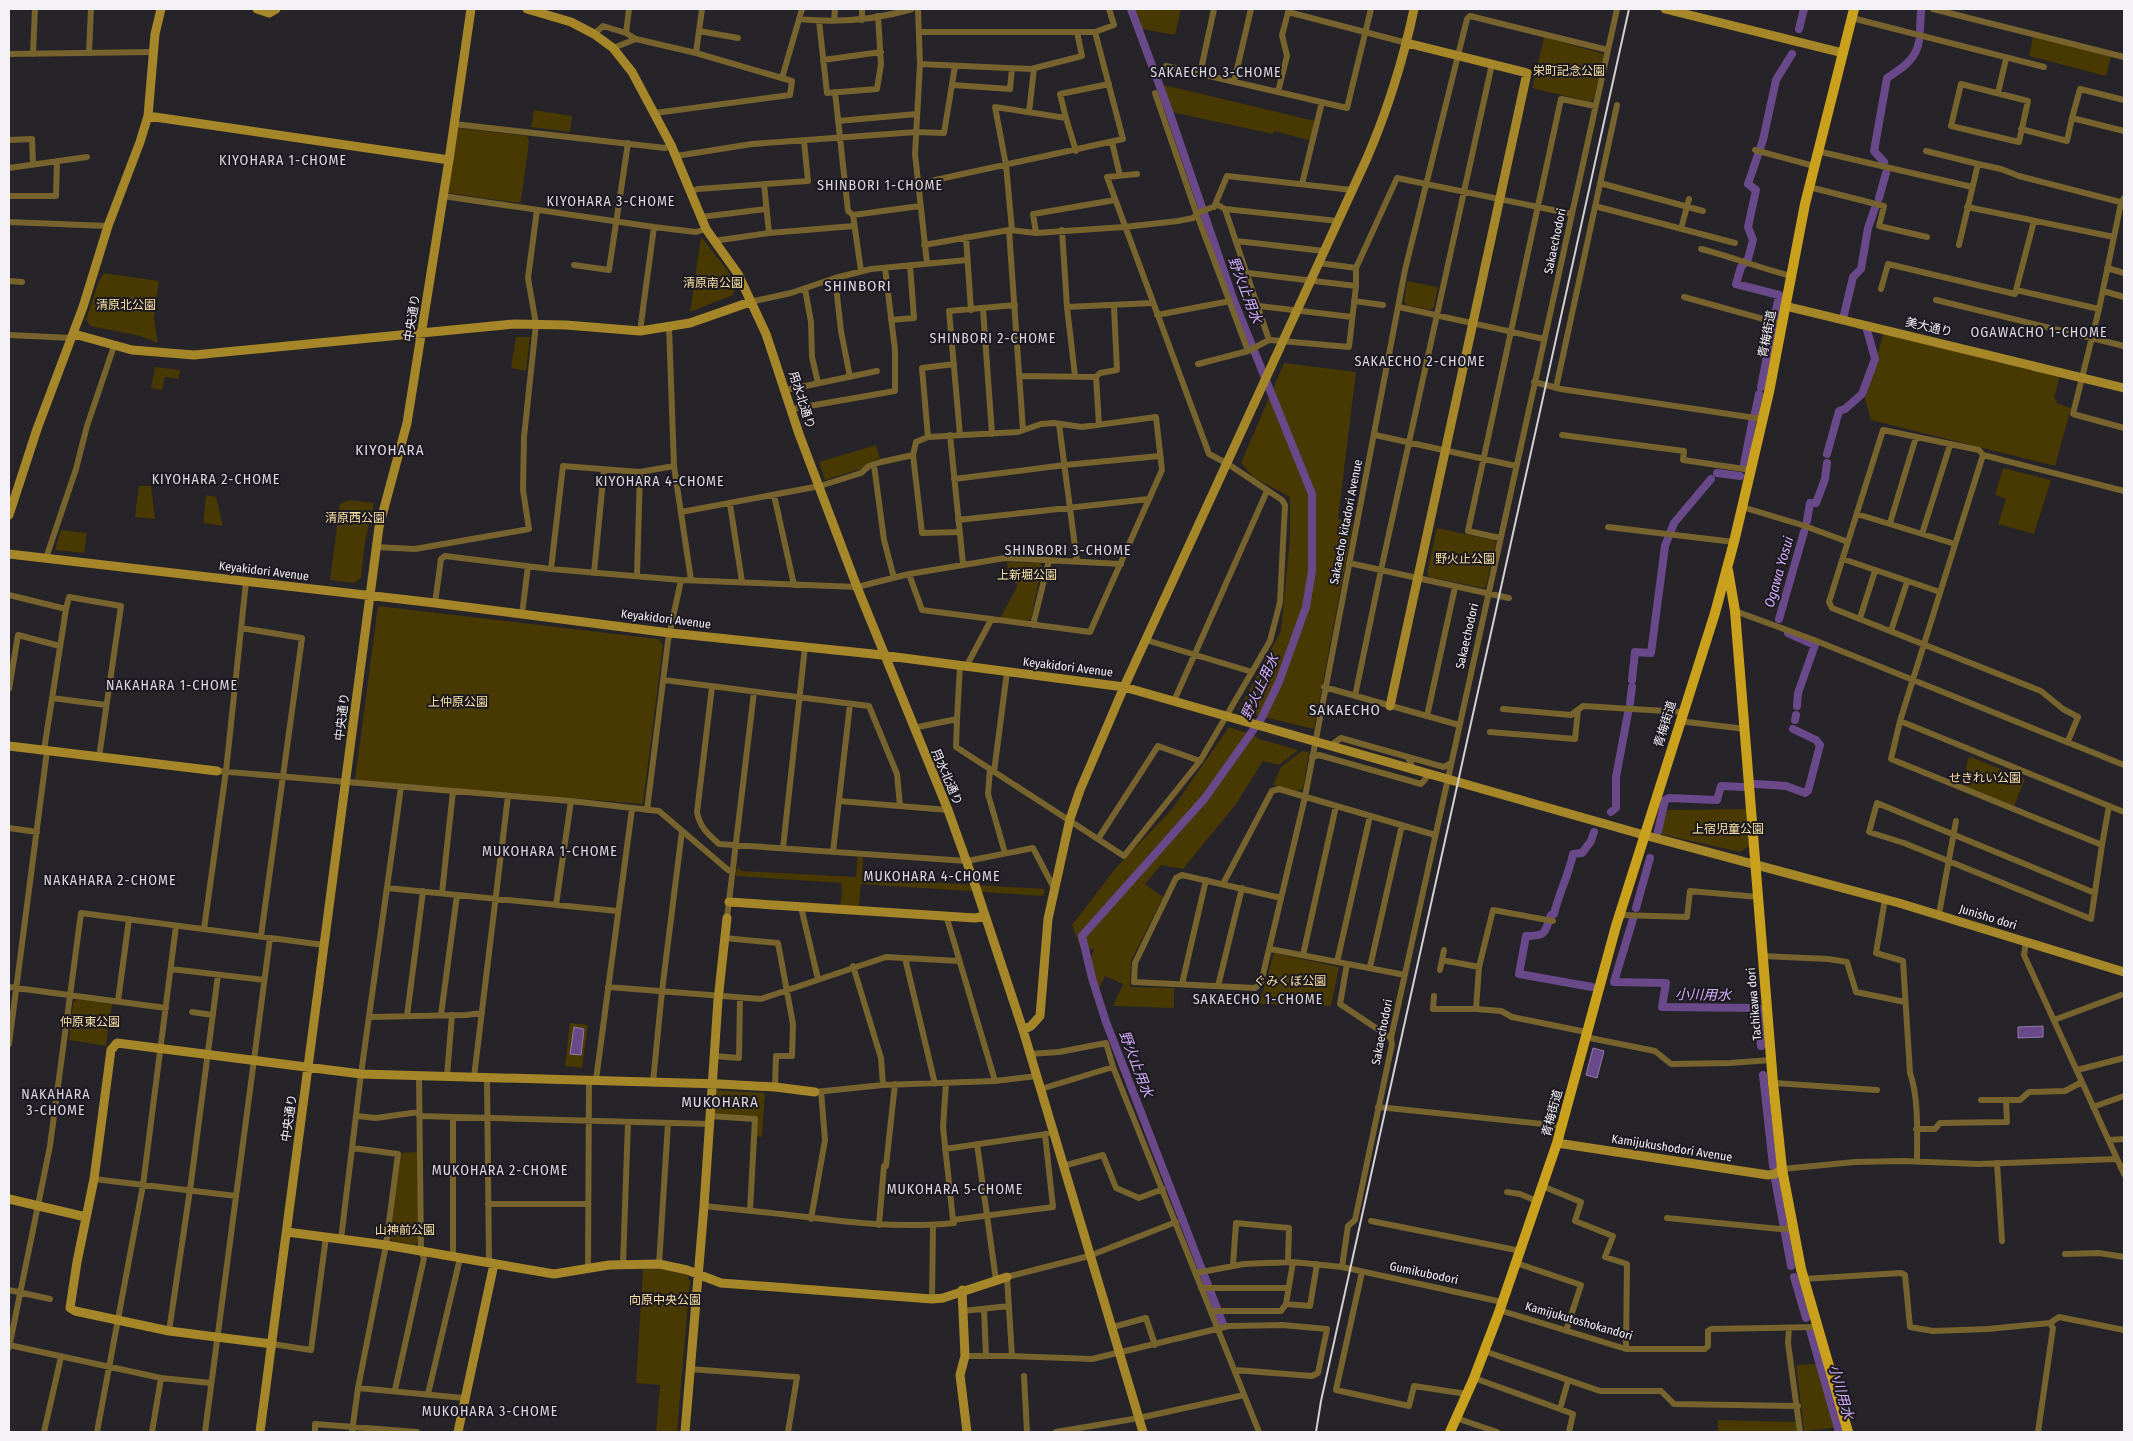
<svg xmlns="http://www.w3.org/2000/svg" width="2133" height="1441" viewBox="0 0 2133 1441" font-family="'Fira Sans Condensed','Noto Sans JP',sans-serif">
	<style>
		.green { fill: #483802 }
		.water { fill: #69498a; stroke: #937caa }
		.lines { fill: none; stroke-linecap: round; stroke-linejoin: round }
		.canal { stroke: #69498a; stroke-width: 8 }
		.street { stroke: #76632e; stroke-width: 6 }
		.secondary { stroke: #a58629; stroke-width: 9 }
		.primary { stroke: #caa11c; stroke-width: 10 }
		.rail { stroke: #d2d0d4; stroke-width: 2 }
		.labels { text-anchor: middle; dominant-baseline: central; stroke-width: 4; stroke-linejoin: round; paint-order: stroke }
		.park-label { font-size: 12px; fill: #f9e2a4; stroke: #1c1920 }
		.street-label { font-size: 12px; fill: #f4f2f6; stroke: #1c1920 }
		.neighbourhood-label { font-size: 14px; letter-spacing: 1px; fill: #dcd8e1; stroke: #1c1920 }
		.water-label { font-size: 14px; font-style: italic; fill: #d2aef9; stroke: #1c1920 }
		.quarter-label { font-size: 15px; letter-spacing: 1px; fill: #dcd8e1; stroke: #1c1920 }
	</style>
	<rect width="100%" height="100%" fill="#262329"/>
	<path class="green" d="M1135,9H1181L1175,35L1142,29Z
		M1544,37L1604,54L1594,99L1590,102L1532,88Z
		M2033,37L2111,56L2106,76L2029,56Z
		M1160,84L1315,121L1311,138L1308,140L1274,131L1273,134L1171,112Z
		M534,110L572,116L570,132L531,127Z
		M458,128L527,136L529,143L521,200L519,203L448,193Z
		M701,237L728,271L735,289L733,295L690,312Z
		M104,273L159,281L154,318L158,343L140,336L90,326L86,320L98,283Z
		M1407,281L1438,287L1434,307L1430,310L1406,305L1404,301Z
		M1884,332L2060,374L2054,399L2057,400L2056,403L2071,408L2055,466L1871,420L1865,399Z
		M516,337H530L526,371L511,368Z
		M1284,363L1356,372L1338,519L1353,523L1314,729L1238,711L1281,631L1290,537V497L1253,477L1241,463Z
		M155,367L180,370L179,379L165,377L162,390L151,388Z
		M876,445L880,458L860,469L825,480L819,462Z
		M2003,468L2051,480L2034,534L1998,524L2006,499L1995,495Z
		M139,486H151L155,519L135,517Z
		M206,495L216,497L223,526L203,523Z
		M349,500L374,503L365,542L361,578L354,583L330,580L340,504Z
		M1437,528L1494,540L1496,543L1486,587L1483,588L1429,577L1427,572Z
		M61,530L87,533L84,553L55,550Z
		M1007,562L1040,563L1042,566L1031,619L1027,621L1000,618L1016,589L1017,584L1008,577Z
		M378,606L658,639L663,645L643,804L355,780Z
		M1229,727L1255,736L1259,739L1298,750L1279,765L1263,761L1236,804L1183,869L1161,865L1145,884L1163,897L1131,961L1130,987L1174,988V1008L1113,1006L1123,984L1105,976L1098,991L1089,963L1094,949H1081L1072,925L1115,869L1172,809Z
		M1302,751L1309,752L1303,789L1297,791L1273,785L1281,767Z
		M1971,757L2025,779L2014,806L1964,786L1963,784L1968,758Z
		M1746,809L1749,846L1740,852L1660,834L1667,810Z
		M858,856L863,857L862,878L1045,889L1043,896L861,884L859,907L840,905L842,894L841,883L736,876L737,867L741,871L856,877Z
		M1274,953L1339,967L1331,1006L1259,1004Z
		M77,999L112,1004L106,1046L69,1040L73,1003Z
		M570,1023L588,1025L582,1068L565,1066Z
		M715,1090L765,1093L762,1137L755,1136L756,1118L713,1115Z
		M417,1152L418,1243L415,1245L393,1241L390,1238L401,1153Z
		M643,1269H659L687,1275L690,1281L677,1432H656L660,1385L636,1383Z
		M1817,1364L1834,1428L1804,1431L1796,1365Z
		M1718,1420L1797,1422V1432H1718Z"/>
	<path class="water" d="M2043,1026V1037L2018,1038V1027Z
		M574,1027L584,1029L581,1055L570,1054Z
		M1593,1048L1604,1051L1597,1078L1586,1075Z"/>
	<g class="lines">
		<path class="canal" d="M1131,9L1169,111L1234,301L1312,494V571L1306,607L1279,682L1261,719L1205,798L1082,936L1092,978L1106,1022L1223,1324
			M1799,29L1804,9
			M1920,30L1921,10
			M1884,162L1874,151L1887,78C1902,68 1916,60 1919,41
			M1879,198L1886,173
			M1844,315L1853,277L1861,269L1868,228L1875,208
			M1761,387L1779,295L1736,284L1741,267L1748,259L1753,240L1748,227L1756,190L1748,184L1763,140L1776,80L1792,54
			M1755,413L1759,394
			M1827,454L1839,411L1845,409L1862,394L1875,359L1866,326L1860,325
			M1744,464L1753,418
			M1717,473L1740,476
			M1807,521L1810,503H1816L1825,479L1827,463
			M1779,619L1804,532
			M1788,633L1815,645L1798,693L1797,706
			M1632,680L1635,652L1651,653L1665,546L1674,523L1711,479
			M1630,703L1632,687
			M1795,720L1796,715
			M1756,784L1786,786L1805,793L1808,791L1820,745L1816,740L1793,729
			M1611,812L1616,808V777L1628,713
			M1658,831L1665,800L1669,798L1717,800L1721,786L1744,787
			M1636,908L1650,858
			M1633,919L1614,982L1666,983L1662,1007L1758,1008L1761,1046
			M1592,987L1519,974L1526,936C1547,936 1544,933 1551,915L1554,914C1559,893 1569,874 1573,854L1582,853L1591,841L1594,832
			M1763,1075L1773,1166
			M1775,1179L1791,1266
			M1794,1277L1806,1318
			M1810,1330L1839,1432"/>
		<path class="street" d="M918,9L920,64L915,154L927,263
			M1933,9L2124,57
			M1288,12L1407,43
			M1852,18L2044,67
			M799,19C837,23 875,20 912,9
			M862,20V9
			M819,21L827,93L877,89L881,64L878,16
			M834,21L835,9
			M699,31L738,38
			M920,32H1095
			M626,33L629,9
			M594,34L603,26L626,33L636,39L696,53L792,81L790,95L655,113
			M613,48L636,39
			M89,52L91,9
			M696,53L702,9
			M9,54L153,52
			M33,54L35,9
			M823,60L881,52
			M920,64L1031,69L1082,56L1077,32
			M1166,66L1347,108L1371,9
			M1200,74L1214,9
			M782,78L802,9
			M1234,82L1251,9
			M1961,84L2028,101L2019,142L1951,126Z
			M953,85L1010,89L1012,68
			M835,92L848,211L853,215L861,271
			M1278,92L1287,56L1282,35L1289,9
			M1155,93L1197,215L1248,351
			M1998,93L2006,59
			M2124,100L2080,89L2072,118L2124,131
			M1029,112L1034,69
			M1066,118L1060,94L1109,84
			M838,121L917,114
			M454,124L665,148L671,145
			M2021,129L2067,141L2072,118
			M9,140L32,139L33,164
			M1112,142L1120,176
			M1755,150L1814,166
			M1817,151L1972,187
			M1926,151L1978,164L1959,245
			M676,156L752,144L916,132L944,133L955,66
			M1978,164L2001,169L2019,176L2124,203
			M9,168L87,157
			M1600,183L1703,211
			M764,184L769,233
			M917,184L1123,139L1095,32L1114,25L1109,9
			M1302,184L1322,102
			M1809,187L1884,206L1879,226L1927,237
			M692,191L698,189L808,181L804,141
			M9,196H56L57,161
			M443,196L654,227L696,232L706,229
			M2124,198L2121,203L2099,309L2073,414L2124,428
			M1595,206L1735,243
			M1214,207L1227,176L1352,190
			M1967,207L2114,237
			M1225,209L1269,340
			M853,215L920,206
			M701,217L766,209
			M9,222L108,226
			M1681,229L1689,199
			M1009,230L1023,430
			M1012,230L1006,165L995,107L1066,118L1076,151
			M1062,230L1067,307L1075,376
			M1036,233L1033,214L1115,200
			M966,237L971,310
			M713,241L769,233L854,226
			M1236,241L1324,251
			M924,245L1009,230L1036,233L1124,227L1178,221L1193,218L1200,212L1218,205L1225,209L1338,221
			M1701,249C1732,257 1760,268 1791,276
			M1319,263L1356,268L1397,178L1572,214
			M574,265L609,270L628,143
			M2107,268L2124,273
			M1248,273L1356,286
			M835,278L841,331L850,377
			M9,281L22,282
			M805,289L811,322L812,357L818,383
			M1881,289L1888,264L2015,294L2034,221
			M2016,290L2099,309
			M2103,291L2124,297
			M1684,297L1781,324
			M1936,300L2124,346
			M1354,301L1383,305
			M750,302L791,293L835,278L871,269L967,260
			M1259,306L1352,317
			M1067,307L1152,303
			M1399,307L1544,339
			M983,309L992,434
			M1157,315L1230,301
			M891,320L914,318L910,265
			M669,327L674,466L691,580
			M640,331L654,227
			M9,335L72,338
			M1198,364L1248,351L1269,340L1349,347L1356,286V268
			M1020,376L1096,377L1100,373L1117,370L1114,306
			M1096,377L1099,425
			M1534,382L1561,389L1762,419
			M1556,388L1617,105
			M786,390L877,371
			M792,409L895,391V350L885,268
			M1059,424L1077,562
			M950,435L963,564
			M960,435L949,311L1015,305
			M1375,435L1516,466
			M1562,435L1684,451L1683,460L1751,470
			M928,437L922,368L954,364
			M913,455L922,533L959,532
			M1983,455L1979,450L1883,430L1829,602L1832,608L2041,691L2063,709L2078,717L2068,741
			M874,465L884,540L894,578
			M954,479L1065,465L1160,456
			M2124,491L1983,455L1900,721L2124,812
			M774,495L794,585
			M730,504L742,582
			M1742,507L1802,525L1848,542
			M681,512L820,486L861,473L869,466L881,462L913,455L916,442L928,437L1018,432L1041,424L1054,423L1082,427L1156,417L1162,470L1090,632L922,610L909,574
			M1857,514L1955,544
			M958,520L1149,499
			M1890,523L1916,437
			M1608,527L1734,542
			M1922,534L1950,445
			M1500,538L1468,531L1561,99L1595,106
			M376,547L415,549L529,529L523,490L524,437L536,324L528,278L537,210
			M46,558L76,469L87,426L114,346
			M1843,559L1940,592
			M1349,563L1509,598
			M551,569L563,466L640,472L674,466
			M594,573L604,470
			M637,576L640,472
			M9,595L66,609
			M435,603L441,559L445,556L551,569L681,580L857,587L909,574L1005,558L1121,564
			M1735,611L1814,640L2124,765
			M522,614L528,566
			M1860,618L1875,571
			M1033,625L1049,560
			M241,628L302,638L261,936
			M1891,631L1907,582
			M1146,640L1252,672
			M966,667L991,620
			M664,680L869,706L897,774L900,806
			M712,687L697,812C700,828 708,834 719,844L967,861L1033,848L1054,888
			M1324,687L1459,725
			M9,689L18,635L60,646
			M1355,696L1381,570L1492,64
			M52,698L106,705
			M1174,701L1267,491
			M1503,709L1571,715L1583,706L1682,712
			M1427,716L1455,587
			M957,719L956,747L1124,856L1200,761L1270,641L1280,602L1285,505L1282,500L1228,464L1209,454L1107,177L1137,174
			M1679,721L1745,729
			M1900,721L1891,759L2102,845L2091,919L1904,843L1869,832L1877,803L2095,893
			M913,728L957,719L960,666
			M1490,732L1575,739L1578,710
			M1330,746L1341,738L1408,757L1414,771
			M44,750L66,609L69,597L121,606L99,757
			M1312,757L1319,755L1421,784L1429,775
			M1408,757L1444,767L1451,763
			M990,769L988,794L1005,853
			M217,771L571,801L659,811L728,870L733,871
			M994,772L1007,672
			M839,801L948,810
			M647,810L668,641L681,580
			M9,828L37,832
			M1098,839L1158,746L1200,761
			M2102,845L2109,806
			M783,848L805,647
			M833,852L850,704
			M1223,884L1272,791L1279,789L1435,835
			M387,888L617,911
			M442,893L453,791
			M1281,898L1182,875L1176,878L1135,963L1134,982L1255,988L1261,983L1305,797L1405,270L1467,19L1470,16L1608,50
			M1885,899L1876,953L1903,961L1910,1073C1919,1098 1917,1135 1917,1161
			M556,905L571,801
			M801,907L818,979
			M1939,914L1956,821
			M946,915L995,1081
			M1620,915L1687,917L1690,891L1758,897
			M727,918L754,692
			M204,929L226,771L246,582
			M724,938L778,943L793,1024L792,1056H776L775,1087
			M2026,942L2024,955L2124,1174
			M1270,949L1405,975
			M1303,955L1336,806
			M1762,956L1828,959L1847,962L1856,992L1905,1002
			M905,958L935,1084
			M1442,960L1479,967L1476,1009L1501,1011L1512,1017L1586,1032
			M1337,962L1370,816
			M1347,964L1340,1004L1391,1038
			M853,966L881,1058L883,1085
			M1370,967L1402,825
			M1479,967L1493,910L1553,921
			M171,969L264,980
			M1440,970L1444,950
			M1182,984L1206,880
			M1218,986L1242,888
			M9,987L166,1008
			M608,987L761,999L886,957L959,961
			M1434,996L1433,1009H1476
			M118,1001L129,919
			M192,1012L212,1015
			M441,1015L457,895
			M407,1016L423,891
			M370,1017L466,1015L482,1013
			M2054,1020L2121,995
			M1585,1037L1655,1051L1671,1064L1730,1063L1771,1060
			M9,1044L47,751
			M1030,1054L1059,1052L1106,1043L1113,1067L1259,1432
			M714,1056L739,1058L740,998
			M2077,1070L2124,1058
			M447,1076L452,1015
			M474,1077L508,796
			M487,1078L489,1263
			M596,1080L632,809
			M653,1082L662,991L682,831
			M946,1083L943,1127L953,1220
			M1773,1083L1877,1090
			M1041,1089L1113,1067
			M815,1092L883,1085L995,1081L1037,1076
			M1981,1100H2006
			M1378,1107L1562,1126
			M2093,1107L2124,1096
			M357,1116L376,1118L419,1112
			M419,1116L710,1124
			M710,1116L755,1119L750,1211
			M453,1117V1257
			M1916,1129H1935L1940,1123L2007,1122L2006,1100H2020L2029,1092L2065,1091L2082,1082
			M2109,1140L2124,1139
			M977,1144L996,1280
			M945,1149L1047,1134
			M1997,1163L2002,1241
			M886,1166L895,1084
			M1063,1166L1103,1155L1116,1188L1139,1198L1163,1189
			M1782,1169L1855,1162L1903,1161L1978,1164L2117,1159
			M94,1179L236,1196
			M1542,1186L1581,1202L1575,1221L1613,1236L1605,1257L1627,1264L1626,1349
			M1507,1192L1520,1194L1537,1201
			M488,1204H588
			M704,1206C730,1209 755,1211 781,1214C838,1221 896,1229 954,1223L953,1220L1053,1207L1045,1134
			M1667,1218L1781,1229L1793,1228
			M811,1219L825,1140L821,1091
			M1371,1221L1521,1251
			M879,1225L884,1166
			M341,1239L361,1074L401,787
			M2065,1254L2099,1253L2124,1257
			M1516,1263L1581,1285L1566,1331
			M623,1264L628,1122
			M659,1264L668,1123
			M1233,1265L1236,1223L1289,1228L1288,1261
			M1342,1267L1348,1226L1355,1220L1392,1044L1391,1038L1617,9
			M588,1269L589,1080
			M1362,1272L1336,1390L1409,1406L1414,1386L1467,1394
			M1196,1273L1244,1264L1293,1262L1342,1267L1502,1302
			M1803,1279L1901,1273L1905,1275L1910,1327L1933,1331L1988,1329L2050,1323L2053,1328L2038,1432
			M1201,1288H1288
			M9,1290L50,1299
			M932,1299L933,1225
			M1286,1304L1310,1306L1317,1264
			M984,1309L986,1356
			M1499,1310L1626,1349H1705L1708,1346V1331L1711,1329L1816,1327
			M963,1311L1009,1306
			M1211,1311H1281L1286,1304L1293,1262
			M2050,1323L2059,1317L2124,1330
			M1113,1327L1146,1318L1155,1345
			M1789,1328L1788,1343L1800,1432
			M169,1331L190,1190L218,975
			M272,1344L311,1350L326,1237
			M9,1345L161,1378L211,1383
			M9,1348L50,1146L81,913L324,945
			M1484,1351L1600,1391H1661L1674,1404L1798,1406
			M965,1356H1010L1092,1359L1229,1326L1282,1325L1327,1329L1318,1373L1312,1376L1235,1370
			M1012,1356L1007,1277L1089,1256L1176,1222
			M689,1369L797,1377L788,1432
			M1024,1376L1027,1432
			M1474,1378L1560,1409L1568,1381
			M358,1388L464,1398
			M395,1390L424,1258L421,1251L419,1076
			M428,1394L460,1258
			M1560,1409L1573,1414L1569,1432
			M1456,1418L1497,1432
			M44,1432L61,1357
			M97,1432L143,1185L176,926
			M152,1432L161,1378
			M205,1432L270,938
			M315,1432V1424L417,1432
			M352,1432L358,1388L386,1245L398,1154L353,1148
			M1056,1432L1139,1418L1244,1395"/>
		<path class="secondary" d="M257,9L269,13L276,9
			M527,9L571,22L594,34L613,48L632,72L671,145L706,229L738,274L766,334L799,434L857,587L948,810L976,888L1023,1030L1143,1432
			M1665,9L1843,53
			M148,116L449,160
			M1785,306L2124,388
			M74,334L132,350L194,355L514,324L566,325L640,331L690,323L750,302
			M9,515L37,429L83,307L108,226L140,142L148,116L155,34L161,9
			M9,554L435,603L670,633L873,654L1124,687L1644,835L1899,903L2124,972
			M1390,706L1527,73L1407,43
			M9,746L217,771
			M729,902L975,918L985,916
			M1023,1030L1031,1026L1040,1016L1048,919L1070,819L1080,790L1124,687L1367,158C1388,109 1403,61 1414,9
			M1557,1143L1768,1175L1775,1174L1782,1169
			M9,1199L86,1217
			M287,1232L386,1245L554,1274L609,1265L659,1264L687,1270L721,1283L932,1299L943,1298L1007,1277
			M962,1290L965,1356L960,1375L967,1432
			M272,1344L169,1331L75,1311L70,1308L77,1262L94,1179L111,1050L117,1043L361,1074L720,1084L775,1087L815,1092
			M260,1432L379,527L407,423L449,160L471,9
			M458,1432L494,1264
			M685,1432L704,1206L718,1000L727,918"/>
		<path class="primary" d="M1728,570L1735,611L1773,1083L1782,1169L1801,1269L1848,1432
			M1450,1432L1474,1378L1498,1315L1557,1143L1616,926L1715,613L1734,542L1769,392L1805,204L1854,9"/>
		<path class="rail" d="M1316,1432L1321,1401L1629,9"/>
	</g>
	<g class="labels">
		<g class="park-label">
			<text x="1569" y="71">栄町記念公園</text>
			<text x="713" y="283">清原南公園</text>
			<text x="126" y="305">清原北公園</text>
			<text x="355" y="518">清原西公園</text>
			<text x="1465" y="559">野火止公園</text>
			<text x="1027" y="575">上新堀公園</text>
			<text x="458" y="702">上仲原公園</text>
			<text x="1985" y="778">せきれい公園</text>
			<text x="1728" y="829">上宿児童公園</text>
			<text x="1290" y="981">ぐみくぼ公園</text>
			<text x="90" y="1022">仲原東公園</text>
			<text x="405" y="1230">山神前公園</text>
			<text x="665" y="1300">向原中央公園</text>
		</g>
		<g class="street-label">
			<text transform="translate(1555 241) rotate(-78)">Sakaechodori</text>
			<text transform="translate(412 318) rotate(-81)">中央通り</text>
			<text transform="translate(1929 327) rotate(13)">美大通り</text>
			<text transform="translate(1767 334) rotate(-79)">青梅街道</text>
			<text transform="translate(802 400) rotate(72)">用水北通り</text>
			<text transform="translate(1346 522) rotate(-79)">Sakaecho kitadori Avenue</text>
			<text transform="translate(264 571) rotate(7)">Keyakidori Avenue</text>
			<text transform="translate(666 619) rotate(7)">Keyakidori Avenue</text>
			<text transform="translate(1467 636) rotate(-77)">Sakaechodori</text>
			<text transform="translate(1068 667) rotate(7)">Keyakidori Avenue</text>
			<text transform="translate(342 717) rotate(-83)">中央通り</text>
			<text transform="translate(1665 724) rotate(-73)">青梅街道</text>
			<text transform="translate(947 777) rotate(67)">用水北通り</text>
			<text transform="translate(1988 917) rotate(17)">Junisho dori</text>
			<text transform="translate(1754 1004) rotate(-95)">Tachikawa dori</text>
			<text transform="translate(1382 1032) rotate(-79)">Sakaechodori</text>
			<text transform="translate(1552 1113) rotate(-75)">青梅街道</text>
			<text transform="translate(289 1118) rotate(-82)">中央通り</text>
			<text transform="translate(1672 1148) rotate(9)">Kamijukushodori Avenue</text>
			<text transform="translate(1424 1273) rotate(12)">Gumikubodori</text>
			<text transform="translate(1579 1321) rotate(16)">Kamijukutoshokandori</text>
		</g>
		<g class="neighbourhood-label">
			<text x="1216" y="72">SAKAECHO 3-CHOME</text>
			<text x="283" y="160">KIYOHARA 1-CHOME</text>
			<text x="880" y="185">SHINBORI 1-CHOME</text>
			<text x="611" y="201">KIYOHARA 3-CHOME</text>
			<text x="2039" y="332">OGAWACHO 1-CHOME</text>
			<text x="993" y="338">SHINBORI 2-CHOME</text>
			<text x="1420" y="361">SAKAECHO 2-CHOME</text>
			<text x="216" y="479">KIYOHARA 2-CHOME</text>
			<text x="660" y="481">KIYOHARA 4-CHOME</text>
			<text x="1068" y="550">SHINBORI 3-CHOME</text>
			<text x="172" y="685">NAKAHARA 1-CHOME</text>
			<text x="550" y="851">MUKOHARA 1-CHOME</text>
			<text x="932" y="876">MUKOHARA 4-CHOME</text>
			<text x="110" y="880">NAKAHARA 2-CHOME</text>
			<text x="1258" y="999">SAKAECHO 1-CHOME</text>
			<text x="56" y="1094">NAKAHARA<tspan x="56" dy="16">3-CHOME</tspan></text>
			<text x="500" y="1170">MUKOHARA 2-CHOME</text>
			<text x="955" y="1189">MUKOHARA 5-CHOME</text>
			<text x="490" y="1411">MUKOHARA 3-CHOME</text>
		</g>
		<g class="water-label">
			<text transform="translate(1245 290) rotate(69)">野火止用水</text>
			<text transform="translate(1779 572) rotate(-74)">Ogawa Yosui</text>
			<text transform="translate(1260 687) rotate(-65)">野火止用水</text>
			<text transform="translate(1703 995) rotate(1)">小川用水</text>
			<text transform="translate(1136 1064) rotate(69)">野火止用水</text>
			<text transform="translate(1841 1392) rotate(74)">小川用水</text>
		</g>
		<g class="quarter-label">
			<text x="858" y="286">SHINBORI</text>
			<text x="390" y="450">KIYOHARA</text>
			<text x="1345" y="710">SAKAECHO</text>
			<text x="720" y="1102">MUKOHARA</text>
		</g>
	</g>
	<rect width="2133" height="1441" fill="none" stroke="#f4f2f6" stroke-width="20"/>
</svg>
